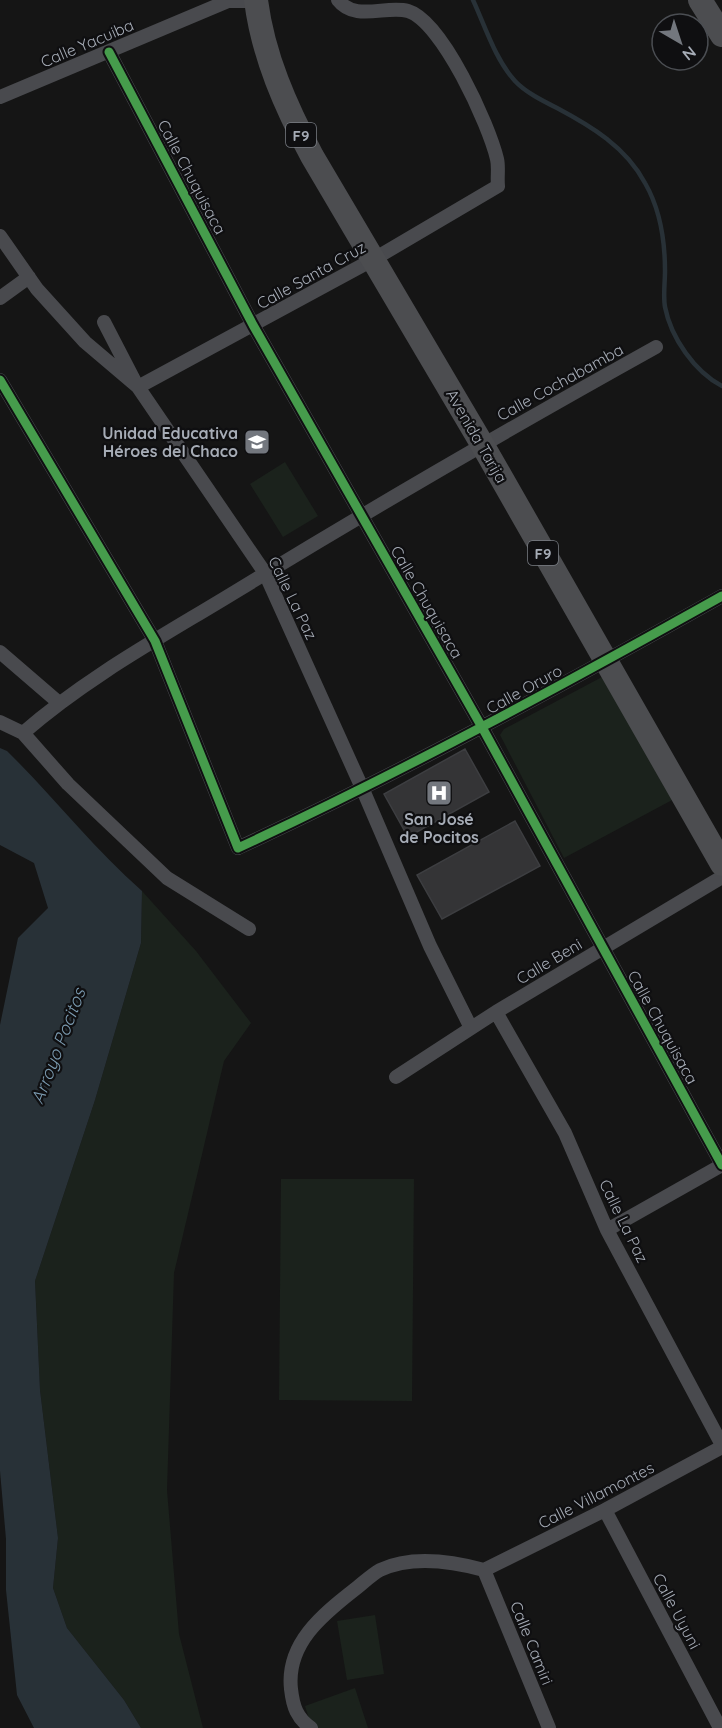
<svg xmlns="http://www.w3.org/2000/svg" width="722" height="1728" viewBox="0 0 722 1728" font-family="Quicksand,sans-serif">
	<style>
		.green { fill: #1b221c }
		.water { fill: #283137 }
		.lines { fill: none; stroke-linecap: round; stroke-linejoin: round }
		.stream { stroke: #283137; stroke-width: 4.5 }
		.building { fill: #343436; stroke: #3d3e41; stroke-width: 1.5 }
		.minor { stroke: #494a4e; stroke-width: 14 }
		.trunk { stroke: #4c4d50; stroke-width: 24 }
		.cycleway-casing { stroke: #0f0f11; stroke-width: 13 }
		.cycleway { stroke: #469c4c; stroke-width: 9 }
		.labels { text-anchor: middle; dominant-baseline: central; stroke-width: 4.5; stroke-linejoin: round; paint-order: stroke }
		.shield { fill: #0f0f11; stroke: #797d84; stroke-width: 1.5 }
		.shield-label { font-size: 15px; font-weight: bold; fill: #a6acb6 }
		.street-label { font-size: 16px; fill: #a6acb6; stroke: #0f0f11 }
		.poi-label { font-size: 16px; font-weight: bold; fill: #a6acb6; stroke: #0f0f11; text-anchor: end }
		.water-label { font-size: 18px; font-style: italic; fill: #7c9cb2; stroke: #0f0f11 }
	</style>
	<rect width="100%" height="100%" fill="#151515"/>
	<path class="green" d="M285,462L318,516L283,537L250,484Z
		M602,677L674,799L564,858L500,735L504,729Z
		M142,891L196,951L251,1023L224,1061L174,1273L167,1490L179,1634L203,1728H141L124,1700L67,1628L53,1588L58,1538L40,1390L35,1281L95,1100L141,943Z
		M281,1179H414L412,1401L279,1400Z
		M375,1615L384,1674L347,1680L337,1621Z
		M355,1688L368,1728H312L305,1706Z"/>
	<path class="water" d="M0,748L7,751C53,796 93,848 142,891L141,943L95,1100L35,1281L40,1390L58,1538L53,1588L67,1628L124,1700L141,1728H34L17,1695L6,1590V1539L0,1471V1025L18,938L48,908L34,863L0,845Z"/>
	<g class="lines">
		<path class="stream" d="M473,0C485,26 495,59 515,81C525,92 543,101 557,108C591,126 626,147 645,183C660,209 665,242 665,271C665,283 663,296 665,307C671,338 695,372 722,386"/>
	</g>
	<path class="building" d="M465,749L489,792L408,837L384,794Z
		M515,821L540,866L442,919L417,875Z"/>
	<g class="lines">
		<path class="minor" d="M109,52L253,325L483,729L722,1165
			M0,97L228,1H256
			M0,236L37,289L85,342L138,387L265,573L363,790L430,946L471,1028
			M0,298L29,277
			M104,322L134,380
			M0,380L155,641L238,848C404,771 563,685 722,596
			M138,387L374,259L498,186C497,177 499,167 497,159C489,125 442,21 408,11C386,5 355,22 338,0
			M0,652L58,702
			M0,722L23,733L68,784L167,878L249,929
			M23,733C87,677 163,636 235,592C374,507 514,426 656,347
			M496,1012L565,1133L607,1230L722,1445
			M396,1077L496,1012L722,877
			M607,1230L722,1165
			M605,1510L720,1728
			M484,1570L605,1510L722,1447
			M484,1570L549,1728
			M311,1728C297,1718 293,1707 291,1689C286,1644 322,1615 354,1590C362,1584 371,1575 380,1570C412,1555 451,1561 484,1570"/>
		<path class="trunk" d="M256,0C263,56 286,107 312,156L482,444L722,864
			M700,0L722,35"/>
		<defs>
			<path id="cycleway" d="M109,52L253,325L483,729L722,1165
				M0,380L155,641L238,848C404,771 563,685 722,596"/>
		</defs>
		<use href="#cycleway" class="cycleway-casing"/>
		<use href="#cycleway" class="cycleway"/>
	</g>
	<defs>
		<symbol id="school-square" viewBox="-11 -11 22 22"><rect x="-9" y="-9" width="18" height="18" rx="4" fill="#73777e" stroke="#0f0f11"/><path d="M0-5L7-2L0 1L-7-2ZM-4 1L0 2.5L4 1V4Q0 6-4 4Z" fill="#fff"/></symbol>
		<symbol id="hospital-square" viewBox="-11 -11 22 22"><rect x="-9" y="-9" width="18" height="18" rx="4" fill="#73777e" stroke="#0f0f11"/><path d="M-5-5h3v3.5h4V-5h3V5h-3V1.5h-4V5h-3Z" fill="#fff"/></symbol>
	</defs>
	<g fill-rule="evenodd">
		<use href="#school-square" x="242" y="427" width="30" height="30"/>
		<use href="#hospital-square" x="424" y="778" width="30" height="30"/>
	</g>
	<g class="labels">
		<g class="shield">
			<rect x="286" y="123" width="30" height="24" rx="4.5"/>
			<rect x="528" y="541" width="30" height="24" rx="4.5"/>
		</g>
		<g class="shield-label">
			<text x="301" y="135">F9</text>
			<text x="543" y="553">F9</text>
		</g>
		<g class="street-label">
			<text transform="translate(87 43) rotate(-23)">Calle Yacuiba</text>
			<text transform="translate(192 177) rotate(62)">Calle Chuquisaca</text>
			<text transform="translate(311 275) rotate(-29)">Calle Santa Cruz</text>
			<text transform="translate(560 382) rotate(-29)">Calle Cochabamba</text>
			<text transform="translate(477 436) rotate(60)">Avenida Tarija</text>
			<text transform="translate(293 598) rotate(64)">Calle La Paz</text>
			<text transform="translate(427 602) rotate(60)">Calle Chuquisaca</text>
			<text transform="translate(524 689) rotate(-29)">Calle Oruro</text>
			<text transform="translate(549 961) rotate(-31)">Calle Beni</text>
			<text transform="translate(663 1027) rotate(61)">Calle Chuquisaca</text>
			<text transform="translate(624 1221) rotate(64)">Calle La Paz</text>
			<text transform="translate(596 1495) rotate(-27)">Calle Villamontes</text>
			<text transform="translate(677 1611) rotate(62)">Calle Uyuni</text>
			<text transform="translate(532 1643) rotate(68)">Calle Camiri</text>
		</g>
		<g class="poi-label">
			<text x="238" y="433">Unidad Educativa<tspan x="238" dy="18">Héroes del Chaco</tspan></text>
			<text x="439" y="819" text-anchor="middle">San José<tspan x="439" dy="18">de Pocitos</tspan></text>
		</g>
		<g class="water-label">
			<text transform="translate(58 1046) rotate(-69)">Arroyo Pocitos</text>
		</g>
	</g>
	<g transform="translate(680 42) rotate(141)"><circle r="28" fill="#0f0f11" stroke="#4b4e53" stroke-width="1.5"/>
	<path d="M0-4.5L10 22L0 15L-10 22Z" fill="#73777e"/>
	<text y="-9" font-size="16" font-weight="bold" text-anchor="middle" fill="#a6acb6">N</text>
	</g>
</svg>
